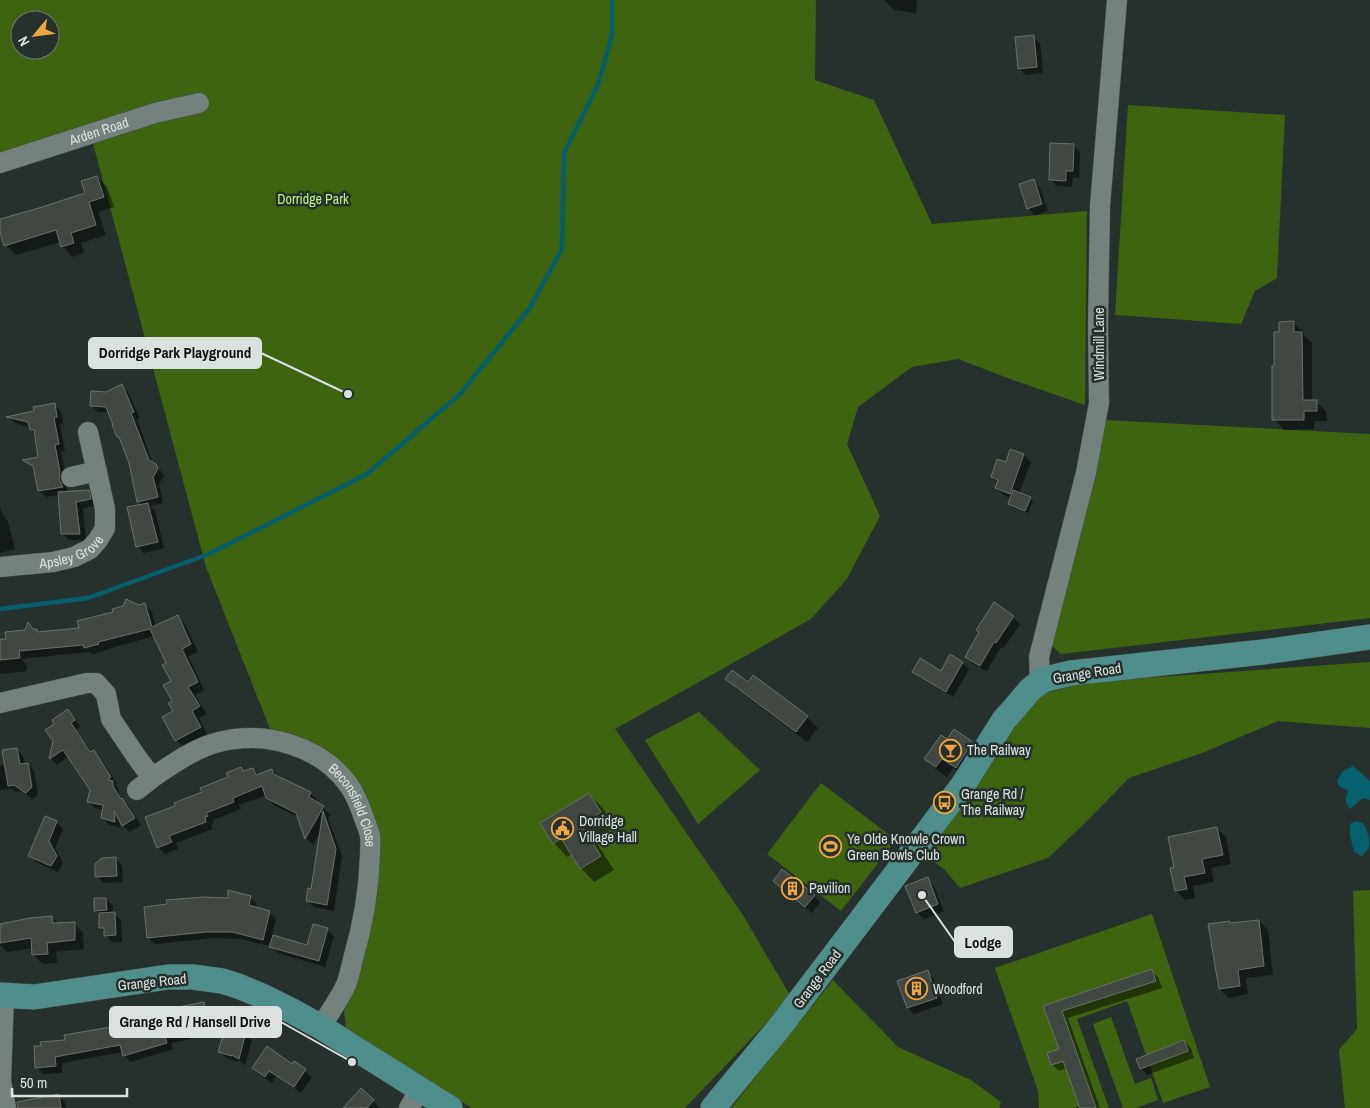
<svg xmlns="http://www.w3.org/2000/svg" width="1370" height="1108" viewBox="0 0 1370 1108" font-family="'Archivo Narrow',sans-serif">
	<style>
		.green { fill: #3f640f; fill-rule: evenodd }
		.water { fill: #065f6c }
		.shadow { fill: #0007; fill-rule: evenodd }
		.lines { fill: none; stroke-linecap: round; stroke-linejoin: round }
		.stream { stroke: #065f6c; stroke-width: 4.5 }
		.building { fill: #404841; stroke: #68716a }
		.minor-casing { stroke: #444d4a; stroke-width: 21 }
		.major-casing { stroke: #444d4a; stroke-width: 26 }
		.minor { stroke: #75817c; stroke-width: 20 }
		.major { stroke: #4f8f8b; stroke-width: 25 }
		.labels { text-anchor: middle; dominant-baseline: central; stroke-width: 5; stroke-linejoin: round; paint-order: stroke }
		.street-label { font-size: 14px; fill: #dbe1df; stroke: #26312d }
		.park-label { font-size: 14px; fill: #b8f381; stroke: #26312d }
		.poi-label { font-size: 14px; fill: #dbe1df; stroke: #26312d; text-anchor: start }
		.leader { fill: none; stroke: #dbe1df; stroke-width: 2 }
		.callout-dot { fill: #dbe1df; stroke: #26312d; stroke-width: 2 }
		.callout { fill: #dbe1df; stroke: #dbe1df; stroke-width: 2 }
		.callout-label { font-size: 15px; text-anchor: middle; font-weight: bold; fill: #111 }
	</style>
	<rect width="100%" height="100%" fill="#26312d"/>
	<path class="green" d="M0,0H816L815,80L874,100L932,224L1087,211L1085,405L1013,380L958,359L912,367L858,407L847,444L880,516L847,579L811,619L615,729L743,915L791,997L685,1108H472L430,1083L347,1036L344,1012L351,993L371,919L362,793L272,734L206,567L89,128L0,157ZM20,20H50V50H20Z
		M1128,105L1285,115L1277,278L1255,291L1241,324L1115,315Z
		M1105,420L1370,434V618L1061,654L1052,646Z
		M1370,662V728L1278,721L1202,753L1129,778L1085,823L1048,858L960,888L944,869L924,855L1009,729L1042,694L1087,682Z
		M699,712L760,770L698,824L645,740Z
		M821,783L896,840L841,911L767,854Z
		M1370,890V1108H1345L1339,1050L1357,1029L1353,891Z
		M1152,914L1210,1087L1163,1103L1127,1001L1077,1019L1109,1108H1039L1038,1091L995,968Z
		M833,980L898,1047L971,1080L1001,1102L999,1108H731Z
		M1111,1017L1135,1084L1151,1078L1158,1100L1136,1108H1123L1093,1024Z"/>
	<path class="water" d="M1353,766L1370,781V800L1363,798L1350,809C1344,802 1346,798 1348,791L1339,786L1337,781L1343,771Z
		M1356,821L1363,823C1368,831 1370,838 1369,848L1362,856L1354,852L1350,836V824Z"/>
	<path class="shadow" d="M884,0H917L916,13L894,10Z
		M1033,37L1040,43L1043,73L1026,75L1019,68Z
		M1074,146L1080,152L1079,178L1073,177L1072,187L1057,186L1050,179Z
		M97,177L107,187L114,207L98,212L106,235L81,243L84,253L73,257L62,246L61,242L16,255L5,245L0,228V220L87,194Z
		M1033,181L1040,188L1048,211L1035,215L1028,209L1020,185Z
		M1294,323L1304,333V336L1312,343V401H1316L1326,411L1327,421H1314V429L1284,430L1274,419L1276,367L1280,333Z
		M122,386L128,392L140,418L137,419L153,464L162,472L164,476L159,484L163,503L150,506L155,511L164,548L144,553L137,546L142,505L138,501L130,463L122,441L118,437L110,412H98L91,405L106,393Z
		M54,405L61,411L63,424H60L65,451L61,452L67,480L66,487L68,493L88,491L95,498L97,506L83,508L86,540H69L62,533L59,495L46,497L39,491L35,469L25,460L40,458L36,435L31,430L30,427L15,423L9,418L36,412Z
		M1011,450L1024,455L1031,462L1019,494L1030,498L1033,501L1028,513L1012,507L1009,504L1012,498L1003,495L996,488L998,483L992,477L1007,463Z
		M0,507L4,517L8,522L15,549L0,553Z
		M994,603L1013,617L1020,624L1003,649L1001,647L987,671L973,664L967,657Z
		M145,605L152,612L156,627L177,617L185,624L198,652L188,656L204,690L195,695L207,714L199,718L207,734L183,747L176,740L173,681L167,664L154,636L105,650V651L93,654L90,652L21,659L26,664L27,671L0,674V646L26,631L29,624L39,633L80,629Z
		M962,663L969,669L953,697L920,678L913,672L942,673Z
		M753,677L807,717L818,728L807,742L737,689L727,679L748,683Z
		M67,711L74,718L80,727L76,730L92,753L93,752L100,758L111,774L117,784L115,785L119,789V794L129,806L141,825L130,832L120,823L121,828L109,825L102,818L104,810L95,808L88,802L92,790L69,756L57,765L51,758L56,724Z
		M947,740L972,743L982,754L967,778L953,768L947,777L936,769L926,759Z
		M17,749L23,756L25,764H27L34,771L38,794L33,799L22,791L16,792L12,789L0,790V766L6,765Z
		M241,768L245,772L253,769L259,775L271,770L279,778L310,793L318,801L317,803L323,807L330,815L328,818L342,856L334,911L314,907L307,901L312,891L321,831L313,845L306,838L299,817L275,806L267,798L266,795L239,805L241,809L213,820L214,823L211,825L213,829L176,843L178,849L165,854L158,847L176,806L230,778Z
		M589,794L603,808L614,827L594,839L614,870L594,882L581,868L572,854L567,857L554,843Z
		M56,822L63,829L55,848L63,863L58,872L36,862L30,855Z
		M1216,828L1226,837L1231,864L1211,868L1214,882L1193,886L1195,898L1185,900L1176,891V868Z
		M116,859L122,865L123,882L103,883L97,876Z
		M927,879L934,886L944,911L924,919L917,912Z
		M774,881L814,896L820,902L812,913Z
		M250,897L257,904L256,908L270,913L276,919L272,936L307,946L327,930L334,936L325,967L278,953L269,945V946L240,939L214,938L155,944L148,937L230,899Z
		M106,899L113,906V913L121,920L122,942H112L101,928L100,915L96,910Z
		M52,917L59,924L74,923L83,933L84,949L56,952L57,963L43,964L33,954V948L8,952L0,945V925Z
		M1259,921L1268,930L1273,975L1246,978L1248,994L1229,998L1220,989L1229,922L1231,924Z
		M1151,971L1158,977L1162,988L1068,1018L1100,1108H1073L1080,1106L1067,1068L1059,1071L1052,1064L1060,1049L1044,1007ZM1069,1060L1054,1065V1062Z
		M927,972L934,979L943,1004L914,1014L908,1008Z
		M204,1004L211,1010L213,1022L189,1027L191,1039L171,1043L173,1049L131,1062L124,1055L123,1052L62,1063V1073L43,1074L37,1067L66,1041L111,1029L114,1031L170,1015Z
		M226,1028L246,1034L252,1040L245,1065L239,1060L238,1062L226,1058L220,1052Z
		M1184,1041L1191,1048L1194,1058L1147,1075L1141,1068Z
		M295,1062L312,1077L301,1093L277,1076L272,1083L260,1075L253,1068L293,1065Z
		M361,1090L373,1101L380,1108H344Z
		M58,1095L65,1102L66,1108H39Z"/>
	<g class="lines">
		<path class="stream" d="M0,609L88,598L209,554L367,474L460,394L529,309L562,249L564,153L598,85L612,35V0"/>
	</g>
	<path class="building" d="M1034,35L1037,67L1018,69L1015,37Z
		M1050,143L1074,144L1073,171H1066V181L1049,180Z
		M97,176L104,197L89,202L96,225L71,233L74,243L61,247L56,230L4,246L0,232V219L39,208L85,193L81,181Z
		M1034,179L1042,204L1027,209L1019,184Z
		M1294,321V332H1302L1303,400H1317V411H1304V420H1272V366H1274V332H1279V322Z
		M122,384L134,412L131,413L149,460L156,464L158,469L153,477L158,497L137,502L129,463L119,437H117L112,425H113L106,407L90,406L91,391L106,392Z
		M55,403L57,417L54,418L59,444L55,445L60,472L59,479L63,487L38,491L33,466L22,460L38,457L34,430H30L28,422L6,417L34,411L33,407Z
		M1010,449L1024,454L1010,494L995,488L998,480L991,477L997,459L1006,462Z
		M89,490L91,499L76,502L80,534H61L58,492Z
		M1013,490L1031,497L1025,511L1008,504Z
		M148,503L158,542L136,547L127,507Z
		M126,599L139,605L145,603L152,627L178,615L191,644L182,649L198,682L188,687L200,706L192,711L201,727L175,741L162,717L173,711L168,703L172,701L163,685L171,681L162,665L166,663L150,629L98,642L99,644L84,648L83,645L19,651L20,658L0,660V639H6L5,632L25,630L28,622L33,629H37V632L79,628L77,621L113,612L112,609L123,606Z
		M994,602L1014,616L996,643L994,642L980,666L965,657L979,632L976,630Z
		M950,654L963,662L946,692L912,672L920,658L941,671Z
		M732,670L748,682L753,675L808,716L796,732L725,679Z
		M68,709L75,720L71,723L90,752L94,750L104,766L111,777L108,779L109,780L113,781V786L121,799L122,798L135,818L122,826L114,811L115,822L101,818L103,805L87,802L90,790L63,750L49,759L53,741L45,730L54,724L52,720Z
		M954,729L973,742L956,768L942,759L936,767L924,759L941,735L947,739Z
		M17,748L20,764L28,763L32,787L26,793L14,785L8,786L2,750Z
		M241,767L243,771L253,768L256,775L272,769L273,774L311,792L309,797L324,806L305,839L296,813L266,798L262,786L233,798L234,802L206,813L208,816L205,817L206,822L169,836L172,842L157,848L145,817L175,806L174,803L202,792L200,788L228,777L226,773Z
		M589,793L601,812L581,825L601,856L580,869L561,838L553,844L540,823Z
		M323,811L336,849L327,905L306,901L308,888L311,889Z
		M45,816L57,821L49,841L57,856L51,866L28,856Z
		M1217,827L1223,855L1202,859L1205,873L1184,877L1187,889L1175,891L1170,868L1174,867L1168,837Z
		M116,857L117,876L95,877V864L102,858Z
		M782,869L815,895L805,907L773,881Z
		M928,877L938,904L916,913L905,886Z
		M228,890L251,896L249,905L270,911L263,940L232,932H206L147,938L144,907L167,904L166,900L203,897L228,898Z
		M94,898H106L107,910L94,911Z
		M115,912L116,935L104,936V928H99V913Z
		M52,916L53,923L75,922V940L47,943L48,954L32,955L31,938L0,943V924L30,918Z
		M1259,920L1264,966L1238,970L1240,986L1219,989L1208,924L1230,921V923Z
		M313,924L328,928L319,961L269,947L273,935L307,945Z
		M1152,969L1156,981L1062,1011L1096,1108H1080L1063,1061L1051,1065L1047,1053L1059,1049L1043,1006Z
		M928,970L937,998L907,1008L897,981Z
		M204,1002L207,1016L183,1020L185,1032L165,1036L167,1043L123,1056L120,1045L55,1057L56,1066L35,1068L34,1046H41L40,1042L65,1040L64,1035L111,1027L112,1030L169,1015L168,1009Z
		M226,1026L246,1032L239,1059L232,1055V1056L218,1052Z
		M1184,1040L1188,1051L1140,1069L1136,1059Z
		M267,1046L292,1064L294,1061L306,1069L294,1087L269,1071L265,1077L252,1068Z
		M361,1088L374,1100L367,1108H343Z
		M59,1094L61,1108H18L17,1102Z"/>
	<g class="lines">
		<defs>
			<g id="minor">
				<path id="s1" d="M0,163L155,113L199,103"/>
				<path d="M71,477L97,471"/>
				<path id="s2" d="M0,567L53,562L74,557L90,549L98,540L105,528V509L88,432"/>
				<path d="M1040,682L1039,657L1086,473L1099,403L1098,325L1100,206L1117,0"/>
				<path id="s3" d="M0,703L87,683H96L106,694L111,719L138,759L147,771L156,775C176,762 195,748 219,742C265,730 320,746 348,784C356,795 360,806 364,818C366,824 369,830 370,836C371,842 370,849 370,855C369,891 363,925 353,959C351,968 349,977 346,985C339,1000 329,1013 321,1027"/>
				<path d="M137,790L156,775"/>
				<path d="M4,995L1,1081L6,1108"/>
				<path d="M409,1108L420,1090"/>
			</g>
			<path id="major" d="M0,995L34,997L168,977H193L222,981L238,986L262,996L294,1012L321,1027L450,1108
				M713,1108L779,1028L861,920L963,785L1004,720L1013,710L1030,690L1040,682L1046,679L1071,673L1263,652L1370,637"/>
		</defs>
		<use href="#minor" class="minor-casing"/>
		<use href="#major" class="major-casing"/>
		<use href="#minor" class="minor"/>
		<use href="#major" class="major"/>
	</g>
	<defs>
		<symbol id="bar-ring" viewBox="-11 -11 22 22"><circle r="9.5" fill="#26312d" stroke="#f0a63f" stroke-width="1.5"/><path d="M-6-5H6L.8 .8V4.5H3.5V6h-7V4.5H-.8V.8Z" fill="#f0a63f"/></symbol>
		<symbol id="bus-ring" viewBox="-11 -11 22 22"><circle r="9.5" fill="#26312d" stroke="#f0a63f" stroke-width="1.5"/><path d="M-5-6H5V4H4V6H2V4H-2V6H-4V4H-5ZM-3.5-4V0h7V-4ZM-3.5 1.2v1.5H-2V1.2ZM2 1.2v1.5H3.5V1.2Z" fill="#f0a63f"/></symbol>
		<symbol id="civic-ring" viewBox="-11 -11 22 22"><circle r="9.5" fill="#26312d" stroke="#f0a63f" stroke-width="1.5"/><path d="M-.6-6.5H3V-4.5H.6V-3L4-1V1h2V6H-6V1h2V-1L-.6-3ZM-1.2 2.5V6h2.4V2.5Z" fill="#f0a63f"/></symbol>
		<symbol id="stadium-ring" viewBox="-11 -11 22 22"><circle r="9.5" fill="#26312d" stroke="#f0a63f" stroke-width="1.5"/><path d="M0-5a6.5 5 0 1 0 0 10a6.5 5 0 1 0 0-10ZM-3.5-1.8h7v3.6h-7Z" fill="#f0a63f"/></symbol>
		<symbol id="building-ring" viewBox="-11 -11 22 22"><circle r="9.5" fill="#26312d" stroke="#f0a63f" stroke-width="1.5"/><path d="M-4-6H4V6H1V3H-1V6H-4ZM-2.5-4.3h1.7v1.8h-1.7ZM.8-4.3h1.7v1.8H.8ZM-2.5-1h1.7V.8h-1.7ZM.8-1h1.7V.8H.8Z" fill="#f0a63f"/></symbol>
	</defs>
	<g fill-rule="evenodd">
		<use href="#bar-ring" x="938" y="738" width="25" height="25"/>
		<use href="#bus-ring" x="932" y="790" width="25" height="25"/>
		<use href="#civic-ring" x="550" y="816" width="25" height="25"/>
		<use href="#stadium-ring" x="818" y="834" width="25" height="25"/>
		<use href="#building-ring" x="780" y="876" width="25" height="25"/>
		<use href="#building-ring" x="904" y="976" width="25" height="25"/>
	</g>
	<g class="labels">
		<g class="street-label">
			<text stroke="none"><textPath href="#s1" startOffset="104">Arden Road</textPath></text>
			<text transform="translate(1099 344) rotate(-90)">Windmill Lane</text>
			<text stroke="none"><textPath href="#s2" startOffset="74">Apsley Grove</textPath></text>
			<text transform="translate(1087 673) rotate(-9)">Grange Road</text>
			<text stroke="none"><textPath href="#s3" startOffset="448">Beconsfield Close</textPath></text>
			<text transform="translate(817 979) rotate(-53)">Grange Road</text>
			<text transform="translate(152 982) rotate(-6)">Grange Road</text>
		</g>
		<g class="park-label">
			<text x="313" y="199">Dorridge Park</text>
		</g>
		<g class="poi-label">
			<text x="967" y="750">The Railway</text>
			<text x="961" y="794">Grange Rd /<tspan x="961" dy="16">The Railway</tspan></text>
			<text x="579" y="821">Dorridge<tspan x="579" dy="16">Village Hall</tspan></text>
			<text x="847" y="839">Ye Olde Knowle Crown<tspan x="847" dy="16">Green Bowls Club</tspan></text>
			<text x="809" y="888">Pavilion</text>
			<text x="933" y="989">Woodford</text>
		</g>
	</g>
	<path class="leader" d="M348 394L261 353M922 895L955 942M352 1062L281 1022"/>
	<g class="callout-dot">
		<circle cx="348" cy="394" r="5"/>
		<circle cx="922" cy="895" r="5"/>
		<circle cx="352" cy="1062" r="5"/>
	</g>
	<g class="callout">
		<rect x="89" y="338" width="172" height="30" rx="5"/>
		<rect x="955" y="927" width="57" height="30" rx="5"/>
		<rect x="110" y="1007" width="171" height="30" rx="5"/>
	</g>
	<g class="callout-label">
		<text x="175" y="358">Dorridge Park Playground</text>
		<text x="983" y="948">Lodge</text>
		<text x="195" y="1027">Grange Rd / Hansell Drive</text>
	</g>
	<g transform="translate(35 35) rotate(241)"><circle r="24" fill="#26312d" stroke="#6e7774"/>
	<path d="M0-4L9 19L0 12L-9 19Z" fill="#f0a63f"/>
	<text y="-8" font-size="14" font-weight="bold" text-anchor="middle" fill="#dbe1df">N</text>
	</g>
	<path d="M12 1088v8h115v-8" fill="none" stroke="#dbe1df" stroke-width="2.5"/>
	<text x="20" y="1088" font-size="15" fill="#dbe1df" stroke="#26312d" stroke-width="4" paint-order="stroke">50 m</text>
</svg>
